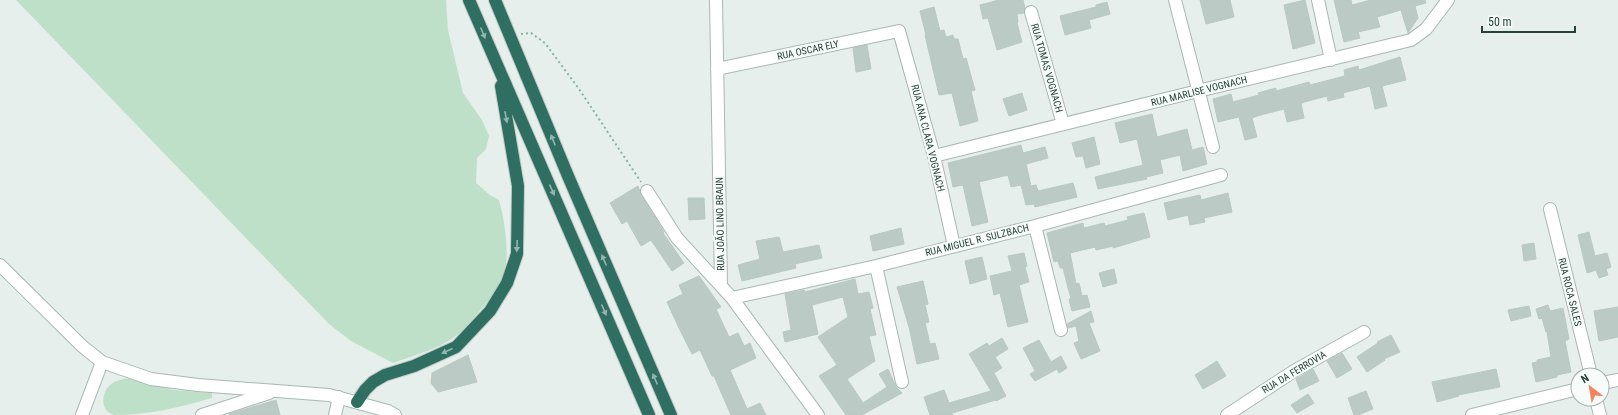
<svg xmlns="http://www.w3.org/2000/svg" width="1618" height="415" viewBox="0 0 1618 415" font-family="'Roboto Condensed',sans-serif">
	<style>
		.green { fill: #bfe0c8 }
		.building { fill: #bbcac4; stroke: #b8c9c2 }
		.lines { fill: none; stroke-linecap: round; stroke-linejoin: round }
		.minor-casing { stroke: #a8b8b2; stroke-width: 14 }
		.highway-casing { stroke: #c2cac8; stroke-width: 14 }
		.path { stroke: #86b3a5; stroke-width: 2; stroke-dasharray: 2 3; stroke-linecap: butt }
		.minor { stroke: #fff; stroke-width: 12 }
		.highway { stroke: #2f6f62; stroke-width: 12 }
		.oneway { fill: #93b5ae }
		.labels { text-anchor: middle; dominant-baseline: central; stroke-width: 4; stroke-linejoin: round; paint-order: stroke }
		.street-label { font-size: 10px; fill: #24423a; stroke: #f7fbf9 }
	</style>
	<rect width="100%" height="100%" fill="#e6efeb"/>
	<path class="green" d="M16,0H446L448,30L463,93L482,120L489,136L486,149L477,158L476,183L490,195L499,200C505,221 511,260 502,281C499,291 489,301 482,308C474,317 467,328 457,335C439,349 415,355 393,363L351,341L329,324Z
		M132,378L174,390L212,393V398C181,407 149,415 115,415C101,413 100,395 109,386C115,380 123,379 132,378Z"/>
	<path class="building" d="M999,0H1023L1025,8L1024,13L1017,14L1018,22L1017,23L1022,42L997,50L988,18L983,19L980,5Z
		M1200,0H1230L1234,17L1206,24Z
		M1305,0L1315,43L1293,49L1284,5Z
		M1334,0H1351L1352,5L1371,0H1425L1426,3L1415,6L1418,18L1408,33L1401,10L1377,17L1380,27L1358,32L1360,38L1344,42Z
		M1107,2L1110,14L1089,20L1091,28L1065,35L1060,16L1096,7V5Z
		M934,7L940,31L944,30L946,37L953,35L954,39H958L963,59L966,58L975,90L971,91L978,121L960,126L952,93L939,95L925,35H926L920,11Z
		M867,45L871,69L856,72L853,48Z
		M1400,57L1406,80L1382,86L1387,106L1375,109L1370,86L1343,93L1344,97L1328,101L1327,96L1301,103L1304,118L1287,122L1284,109L1257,116L1252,118L1257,137L1245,140L1239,117L1218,122L1213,99L1231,94L1233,102L1259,95L1258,93L1276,88V91L1309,82L1310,85L1345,76L1344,70L1358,66L1359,70Z
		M1022,93L1027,110L1009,116L1003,99Z
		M1152,114L1157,137L1187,129L1192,150L1203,147L1207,164L1183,171L1180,155L1160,160L1163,173L1146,177L1147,179L1098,189L1095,177L1143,165L1137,139L1120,143L1115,123Z
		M1094,137L1100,164L1086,168L1083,156L1076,157L1072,143Z
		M1021,145L1023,153L1045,147L1048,158L1026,164L1031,186L1036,185L1038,191L1073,183L1077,197L1035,207L1034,204L1026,205L1021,185L1011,187L1008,175L979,182L988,222L972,226L963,185L953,187L948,163Z
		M638,186L641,195L664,232L663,233L684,263L672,271L651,240L641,246L627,221L622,224L610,203Z
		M1228,193L1232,212L1204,218L1205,222L1190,225L1188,215L1168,220L1164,203L1200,195L1201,200Z
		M688,198H704L705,219L689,220Z
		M1144,213L1150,237L1113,248V246L1096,250L1095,247L1070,253L1076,284L1079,283L1082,296L1087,295L1090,307L1072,311L1069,299H1071L1063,268H1060L1058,261L1054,262L1047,233L1083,223L1084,228L1104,223L1105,226L1128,220L1127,217Z
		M901,228L904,244L873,251L870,236Z
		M1589,232L1595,256L1607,253L1611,267L1606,269L1608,275L1599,278L1596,270L1587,273L1578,235Z
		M779,237L783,252L819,245L822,258L795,264L796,268L742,281L738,265L760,259L756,241Z
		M1534,243L1536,259L1524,261L1522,245Z
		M1024,253L1027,266L1025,267L1029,282L1019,285L1028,322L1008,327L1000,293L994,295L990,276L1012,271L1008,256Z
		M982,257L987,279L970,284L965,261Z
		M1114,269L1117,283L1103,287L1099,273Z
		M699,276L721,307L716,309L729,337L738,333L744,346L750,343L756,358L730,370L747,409L760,403L766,415H731L714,376H712L700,350L692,354L678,326L667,302L683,294L679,285Z
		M855,279L858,294L869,292L873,308L870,309L876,335L869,336L875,361L847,379L863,403L887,387L879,374L888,369L896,387L902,393L862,415H846L819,376L837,365L818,337L848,317L843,297L812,305L818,334L785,342L783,332L791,330L785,294L804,290L805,292Z
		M923,281L928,304L925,305L929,322L925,323L930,344L935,343L939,359L917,364L909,327L897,287Z
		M1548,305L1550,311L1563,308L1569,339L1565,341L1571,372L1557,375V377L1536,382L1532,363L1537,362V360L1551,357L1547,332H1546L1542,318L1539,319L1536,309Z
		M1529,306L1531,316L1511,321L1508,310Z
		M1618,307V337L1599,341L1594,311Z
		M1091,311L1094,322L1089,323L1100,351L1081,359L1074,343L1079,341L1076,326L1068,328L1067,324Z
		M1391,335L1400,352L1384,359L1385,360L1367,372L1357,357L1378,343L1377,342Z
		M1002,338L1008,349L995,357L1002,368L994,373L1006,396L996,401V400L952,413L953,415H930L924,397L944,390L949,403L991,391L969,354L987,343L989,346Z
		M1039,340L1051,362L1061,356L1067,368L1059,373L1057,369L1035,381L1030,374L1035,371L1023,348Z
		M1342,353L1352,369L1337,378L1327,361Z
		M468,355L477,382L438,392L431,383L432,373Z
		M1217,361L1226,376L1203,389L1195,375Z
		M1313,369L1319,381L1300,390L1296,379Z
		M1496,369L1500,387L1458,395L1459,396L1437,402L1432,382Z
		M1366,391L1373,409L1358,415H1354L1348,398Z
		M1308,394L1314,403L1297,413L1291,405Z
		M276,400L280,415H229V414Z"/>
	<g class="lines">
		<defs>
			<path id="minor" d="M716,0L721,286
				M1175,0L1213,147
				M1318,0L1331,60
				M1031,12L1063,124
				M717,69L899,31L934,156L954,246
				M934,156L1198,91L1411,40L1426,29L1448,0
				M647,191L677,238L732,298L818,415
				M1550,209L1591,375
				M1035,226L1061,330
				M0,265L82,346L102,362L151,379L198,385L329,395L388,411L395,415
				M876,266L902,382
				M732,298L876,266L1035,226L1221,175
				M1602,383L1618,380
				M1596,399L1600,415
				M82,415L102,362
				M202,415L269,393
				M335,415L339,397
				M1227,415L1294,371L1364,332
				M1472,415L1578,389"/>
			<path id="highway" d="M469,0L649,415
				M495,0L568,176L671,415
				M357,402L365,390L373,382L385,375L414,366L456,347L490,311L507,283L517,254L518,186L501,86"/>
		</defs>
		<use href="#minor" class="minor-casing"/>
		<use href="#highway" class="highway-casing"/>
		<path class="path" d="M521,34L531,33L545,43L579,89L641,182"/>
		<use href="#minor" class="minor"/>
		<use href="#highway" class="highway"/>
	</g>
	<defs><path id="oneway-solid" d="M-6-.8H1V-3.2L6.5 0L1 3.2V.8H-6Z"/></defs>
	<g class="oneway">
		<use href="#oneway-solid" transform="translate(483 33) rotate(67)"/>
		<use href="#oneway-solid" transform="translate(506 117) rotate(79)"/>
		<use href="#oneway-solid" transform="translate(553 140) rotate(-112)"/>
		<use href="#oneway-solid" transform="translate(552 190) rotate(66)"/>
		<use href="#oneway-solid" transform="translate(517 246) rotate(92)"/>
		<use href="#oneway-solid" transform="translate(604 260) rotate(-113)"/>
		<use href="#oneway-solid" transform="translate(604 310) rotate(67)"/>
		<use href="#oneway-solid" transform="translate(447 351) rotate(156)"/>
		<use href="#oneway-solid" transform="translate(655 379) rotate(-113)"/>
	</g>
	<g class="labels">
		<g class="street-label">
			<text transform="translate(808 50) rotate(-12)">RUA OSCAR ELY</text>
			<text transform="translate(1047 68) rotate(74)">RUA TOMAS VOGNACH</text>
			<text transform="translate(1199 91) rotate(-14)">RUA MARLISE VOGNACH</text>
			<text transform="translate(928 138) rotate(76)">RUA ANA CLARA VOGNACH</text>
			<text transform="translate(720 224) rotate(-91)">RUA JOÃO LINO BRAUN</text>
			<text transform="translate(977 240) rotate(-14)">RUA MIGUEL R. SULZBACH</text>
			<text transform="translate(1570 292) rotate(76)">RUA ROCA SALES</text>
			<text transform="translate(1294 372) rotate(-31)">RUA DA FERROVIA</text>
		</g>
	</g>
	<g transform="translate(1590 387) rotate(329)"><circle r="19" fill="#f7fbf9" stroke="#a3b1ad"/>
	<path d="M0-3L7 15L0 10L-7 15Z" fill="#f4845f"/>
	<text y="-6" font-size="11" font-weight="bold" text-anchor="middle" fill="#24423a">N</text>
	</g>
	<path d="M1482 26v6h93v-6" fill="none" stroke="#24423a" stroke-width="2"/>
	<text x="1488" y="26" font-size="12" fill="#24423a" stroke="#f7fbf9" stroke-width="3" paint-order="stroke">50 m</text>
</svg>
